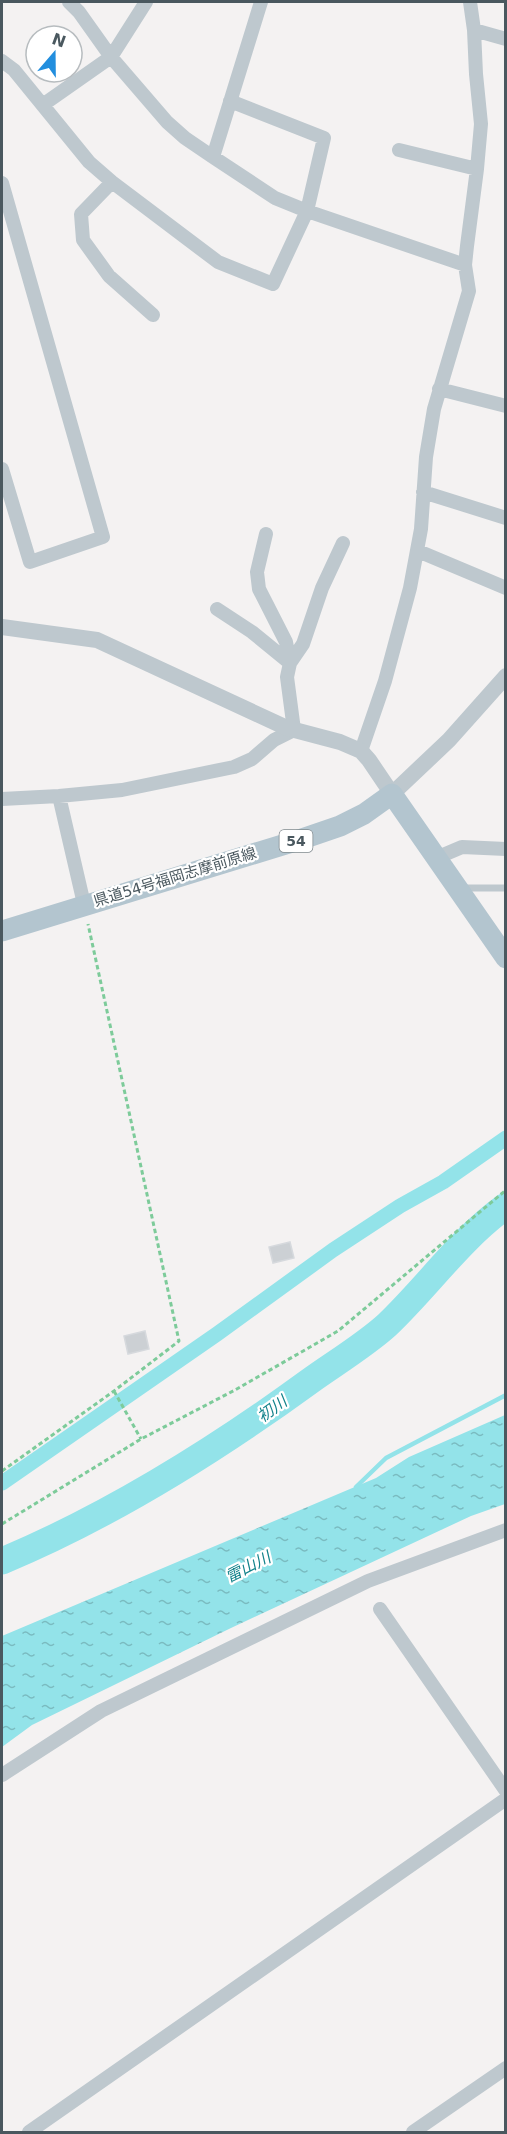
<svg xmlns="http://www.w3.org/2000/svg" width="507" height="2134" viewBox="0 0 507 2134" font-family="'DejaVu Sans','Noto Sans JP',sans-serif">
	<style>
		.water { fill: url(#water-ripples) }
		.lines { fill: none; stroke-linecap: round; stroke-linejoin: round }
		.stream { stroke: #93e3e9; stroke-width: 4.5 }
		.canal { stroke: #93e3e9; stroke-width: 15 }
		.river { stroke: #93e3e9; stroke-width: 27 }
		.building { fill: #ccd0d4; stroke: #d6d9dd; stroke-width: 1.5 }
		.path { stroke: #7dcb9a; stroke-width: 3; stroke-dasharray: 4.5 3; stroke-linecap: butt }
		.service { stroke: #bec8ce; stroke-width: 7 }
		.minor { stroke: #bec8ce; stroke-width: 14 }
		.tertiary { stroke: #bec8ce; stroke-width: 16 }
		.primary { stroke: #b3c5cf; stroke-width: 21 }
		.labels { text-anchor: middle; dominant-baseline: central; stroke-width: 4.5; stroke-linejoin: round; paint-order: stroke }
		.shield { fill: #fff; stroke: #808a8f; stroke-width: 1.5 }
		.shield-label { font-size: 14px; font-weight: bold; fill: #4a585f }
		.street-label { font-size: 15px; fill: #4a585f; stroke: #fff }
		.water-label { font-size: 16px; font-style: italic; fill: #13838b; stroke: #fff }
	</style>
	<defs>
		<pattern id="water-ripples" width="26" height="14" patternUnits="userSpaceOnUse" patternTransform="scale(1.5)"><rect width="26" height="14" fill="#93e3e9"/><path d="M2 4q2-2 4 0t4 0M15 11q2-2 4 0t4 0" fill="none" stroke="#7abbc0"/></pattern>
	</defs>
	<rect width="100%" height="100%" fill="#f4f2f2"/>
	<path class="water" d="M505,1415V1504L471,1516L231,1628L32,1725L2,1747V1636L376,1478L409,1457Z"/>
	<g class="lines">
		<path class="stream" d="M356,1487L386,1458L506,1395"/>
		<path class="canal" d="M2,1483L217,1334L333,1250L400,1206L443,1182L506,1138"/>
		<path class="river" d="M2,1561C112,1515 214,1451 310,1381C335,1363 365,1345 387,1325C428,1286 460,1239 506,1206"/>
	</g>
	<path class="building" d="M290,1242L294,1258L273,1263L269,1247Z
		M145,1331L149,1349L128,1354L124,1336Z"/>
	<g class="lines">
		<path class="path" d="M114,1391L141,1439
			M2,1471L114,1391L179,1341L88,924
			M2,1524L141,1439L235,1390L338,1331L506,1190"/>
		<path class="service" d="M463,888H506"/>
		<path class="minor" d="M69,2L79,12L111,57L167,122L185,138L213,157L275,198L307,211L465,265
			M474,30L506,39
			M2,61L14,70L89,162L112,182L218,262L273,284L307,211L324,138L230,101
			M44,104L111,57L146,2
			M399,150L477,169
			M213,157L261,2
			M112,182L81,214L83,240L109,276L153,315
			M2,183L103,537L30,562L2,469
			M439,389L506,406
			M423,492L506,518
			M266,534L257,572L259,589L286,642L290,663
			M418,551L506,588
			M217,609L252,632L290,663
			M361,751L385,681L410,588L421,529L426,457L434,409L469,291L465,265L467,246L477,169L481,124L476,74L474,30L470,2
			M59,796L84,904
			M2,799L59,796L122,790L234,767L252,759L274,740L294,730L287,677L290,663L303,644L322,588L343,543
			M436,858L462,847L506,849
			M380,1609L506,1791
			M2,1775L101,1711L368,1581L506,1530
			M29,2132L506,1799
			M413,2132L506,2068"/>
		<path class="tertiary" d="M2,627L97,640L287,728L340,742L361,751L369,760L392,794L449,740L506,676"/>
		<path class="primary" d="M2,931L302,839L340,826L364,814L392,794L506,958"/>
	</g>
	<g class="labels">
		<rect class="shield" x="279.5" y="830" width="33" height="22" rx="4.5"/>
		<g class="shield-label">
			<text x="296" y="841">54</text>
		</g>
		<g class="street-label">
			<text transform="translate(175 877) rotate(-17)">県道54号福岡志摩前原線</text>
		</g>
		<g class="water-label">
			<text transform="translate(272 1409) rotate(-36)">初川</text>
			<text transform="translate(248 1567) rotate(-27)">雷山川</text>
		</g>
	</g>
	<rect width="507" height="2134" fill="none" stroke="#4a585f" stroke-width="6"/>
	<g transform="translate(54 54) rotate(20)"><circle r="28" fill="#ffffff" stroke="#b7bcbf" stroke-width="1.5"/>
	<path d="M0-4.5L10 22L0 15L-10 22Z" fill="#228ede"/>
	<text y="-9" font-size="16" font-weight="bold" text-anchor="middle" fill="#4a585f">N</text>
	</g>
</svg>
